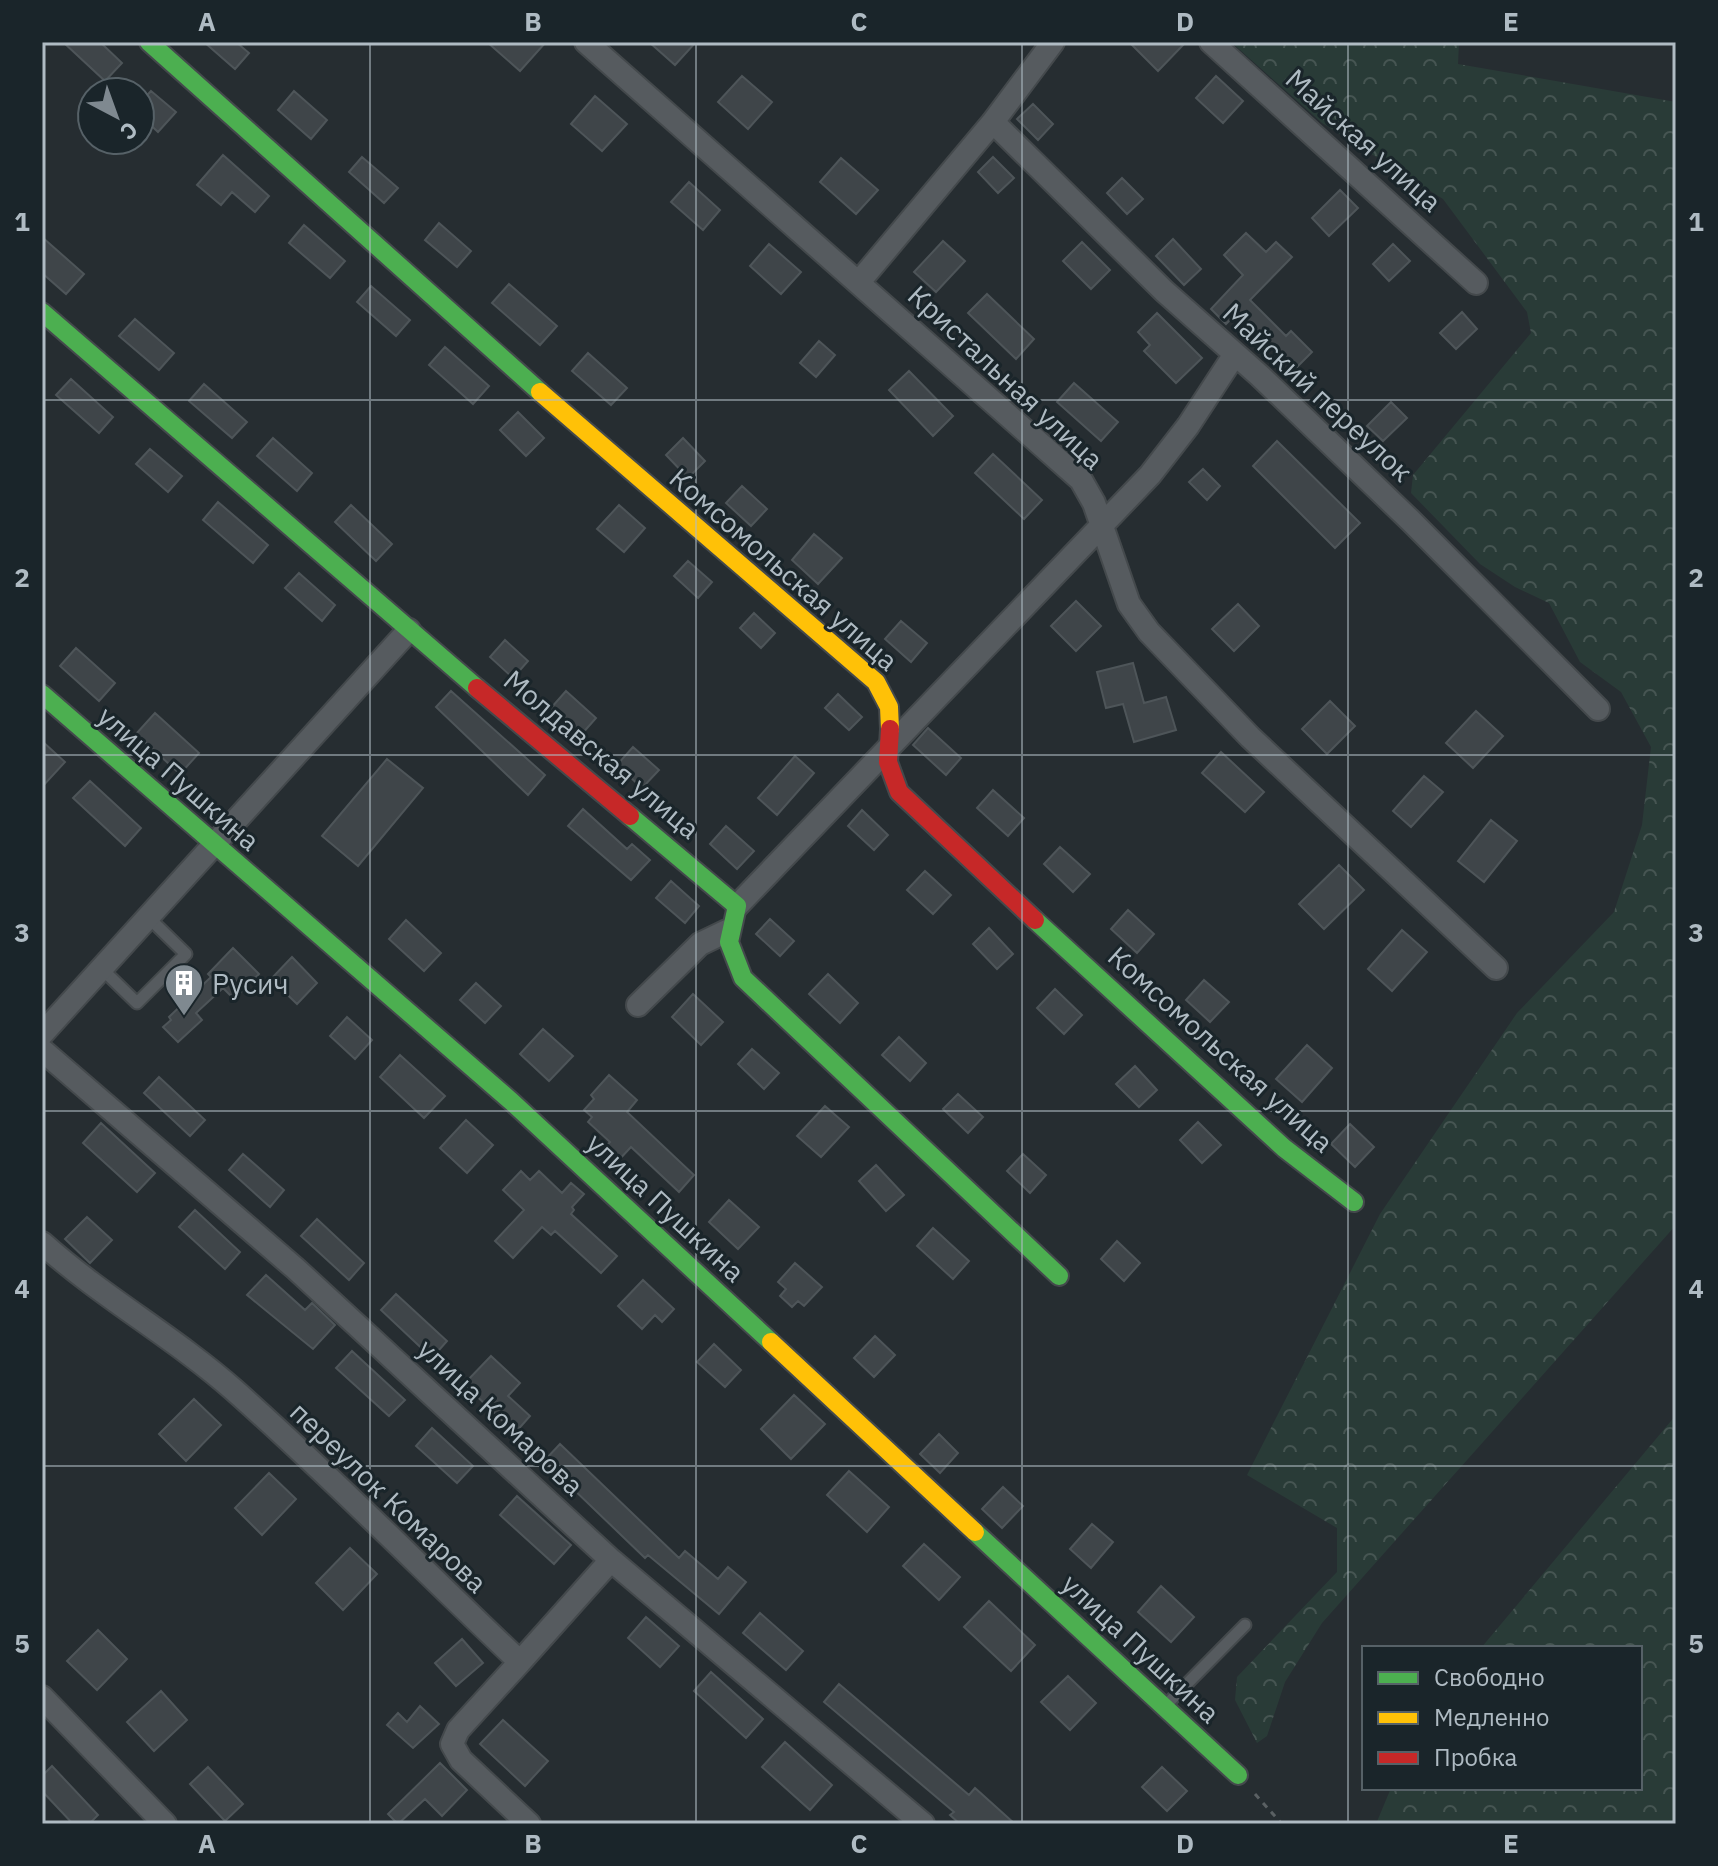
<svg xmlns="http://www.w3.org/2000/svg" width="1718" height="1866" viewBox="0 0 1718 1866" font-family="'IBM Plex Sans',sans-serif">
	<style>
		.forest { fill: url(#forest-crowns) }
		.building { fill: #3f4549; stroke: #4e5559; stroke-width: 2 }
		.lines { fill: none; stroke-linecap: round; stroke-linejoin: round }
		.lane-casing { stroke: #44494c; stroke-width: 15 }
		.street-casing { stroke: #44494c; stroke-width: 26 }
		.fast-casing { stroke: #44494c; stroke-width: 22 }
		.slow-casing { stroke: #44494c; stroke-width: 22 }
		.jam-casing { stroke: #44494c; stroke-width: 22 }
		.path { stroke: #5a6063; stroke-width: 3; stroke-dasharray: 6 6; stroke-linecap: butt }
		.lane { stroke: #565b5f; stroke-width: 11 }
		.street { stroke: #565b5f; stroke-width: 22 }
		.fast { stroke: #4caf50; stroke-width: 18 }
		.slow { stroke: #ffc107; stroke-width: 18 }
		.jam { stroke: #c62828; stroke-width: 18 }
		.grid { fill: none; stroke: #afbbc3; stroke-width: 2; stroke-opacity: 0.55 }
		.labels { text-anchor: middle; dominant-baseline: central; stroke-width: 6; stroke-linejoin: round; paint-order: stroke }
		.street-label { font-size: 28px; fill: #afbbc3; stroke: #1a252a }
		.poi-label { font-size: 28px; fill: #afbbc3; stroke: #1a252a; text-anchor: start }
		.neatline { fill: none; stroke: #afbbc3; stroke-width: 3 }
		.grid-label { font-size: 26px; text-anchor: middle; font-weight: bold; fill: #afbbc3 }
	</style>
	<defs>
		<pattern id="forest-crowns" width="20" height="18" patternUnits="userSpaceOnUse" patternTransform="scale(2)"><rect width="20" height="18" fill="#293b37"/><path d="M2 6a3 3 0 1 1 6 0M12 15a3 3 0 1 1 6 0" fill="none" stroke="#465552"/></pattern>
	</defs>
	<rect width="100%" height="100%" fill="#262d31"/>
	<path class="forest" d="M1231,42H1459L1458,64L1676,102V1225L1322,1623L1285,1682L1267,1736L1257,1743L1235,1700L1237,1677L1337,1572V1528L1247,1475L1380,1214L1517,1013L1614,912L1642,825L1651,747L1621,692L1580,662L1549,603L1515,587L1480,564L1411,493L1413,475L1531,333L1527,312L1443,199L1322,123Z
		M1676,1415V1824H1376L1391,1788H1640V1648H1481Z"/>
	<path class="building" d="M63,42H100L122,63L105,81Z
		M204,42H236L249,53L235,69Z
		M487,42H546L520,71Z
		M649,42H696L675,65Z
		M1129,42H1186L1158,71Z
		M742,76L772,102L748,129L718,102Z
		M1216,76L1243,101L1223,123L1196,98Z
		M151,91L176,112L158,132L140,115V103Z
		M294,91L327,120L311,139L278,110Z
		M595,96L627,124L602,151L571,124Z
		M1033,104L1053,124L1038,140L1017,119Z
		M223,155L269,196L255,212L232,192L221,205L197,185Z
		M362,157L398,188L384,203L349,172Z
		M993,157L1014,178L998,193L978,172Z
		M841,158L878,190L856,214L820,182Z
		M1122,178L1143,199L1127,214L1107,193Z
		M689,182L720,210L703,230L671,202Z
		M1340,190L1358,208L1329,236L1312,218Z
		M439,223L471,251L457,267L425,240Z
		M304,225L345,261L330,278L289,243Z
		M1246,233L1266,252L1276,242L1292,257L1250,300L1286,336L1291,331L1312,352L1295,369L1237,313L1226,324L1211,309L1243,275L1224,255Z
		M42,237L84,274L66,294L42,273Z
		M1173,239L1201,269L1184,285L1156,256Z
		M943,241L965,261L936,292L914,272Z
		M1082,242L1110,270L1091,289L1063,261Z
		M769,244L801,272L781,294L750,266Z
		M1393,244L1410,261L1389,281L1373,264Z
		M509,284L557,326L540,345L492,303Z
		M371,286L410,320L396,336L357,302Z
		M987,294L1034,339L1016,359L968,313Z
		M1462,312L1477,329L1456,349L1440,333Z
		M1157,313L1202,358L1176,383L1144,351L1150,345L1138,332Z
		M135,319L174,353L159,370L119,336Z
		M819,341L835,355L816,377L800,363Z
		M445,347L489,386L473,404L429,365Z
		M588,353L627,388L611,405L572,371Z
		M909,371L953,416L933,436L889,390Z
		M71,379L113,417L99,433L56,395Z
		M1074,383L1118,422L1101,441L1057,402Z
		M204,384L247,422L232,438L189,401Z
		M1391,402L1407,418L1383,441L1367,426Z
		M518,412L544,438L526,456L500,430Z
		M273,438L312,473L297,491L257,456Z
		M683,438L705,461L688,478L666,455Z
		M1277,441L1360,523L1335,548L1253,466Z
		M150,449L182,476L168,492L136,464Z
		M993,454L1042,500L1024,519L975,473Z
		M1203,469L1220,486L1207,500L1189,482Z
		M742,486L767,509L751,526L726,503Z
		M218,502L268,545L253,563L203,520Z
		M351,505L392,544L376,561L335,522Z
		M619,505L645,528L624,552L597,529Z
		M814,534L842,558L818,584L792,560Z
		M688,561L712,582L698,598L674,576Z
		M299,573L335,605L322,621L285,588Z
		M1076,601L1101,626L1076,651L1051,626Z
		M1238,604L1259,626L1234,651L1212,629Z
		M754,613L775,633L761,648L740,628Z
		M901,621L927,643L911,662L885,639Z
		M505,640L528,661L513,678L490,657Z
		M76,648L115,683L99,701L60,666Z
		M1133,663L1144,703L1166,697L1176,730L1134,742L1123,704L1106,708L1097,672Z
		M451,691L545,775L528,795L436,707Z
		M566,691L596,718L581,735L551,708Z
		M838,694L862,717L849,730L825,708Z
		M1330,701L1355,726L1327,754L1302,729Z
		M1476,711L1503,736L1473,768L1446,743Z
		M155,713L199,753L180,774L136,734Z
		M928,728L961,758L946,775L913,745Z
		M42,741L65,762L42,787Z
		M633,747L659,770L642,788L617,765Z
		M1221,752L1264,792L1245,812L1202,773Z
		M795,756L814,773L777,815L758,798Z
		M387,759L423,788L358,866L322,836Z
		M1424,776L1443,792L1411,827L1393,811Z
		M90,781L141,828L125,846L73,798Z
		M993,790L1024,818L1008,836L977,808Z
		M583,809L627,849L632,844L650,860L631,880L568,826Z
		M862,810L888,835L874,850L848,826Z
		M1491,820L1517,841L1484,882L1458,861Z
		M726,826L754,851L737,869L710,844Z
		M1060,847L1090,874L1073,892L1044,864Z
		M1339,865L1364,890L1324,929L1299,904Z
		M925,871L951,895L933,914L907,890Z
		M671,881L699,906L685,923L656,898Z
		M1128,910L1154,934L1137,953L1111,929Z
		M770,919L794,941L780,956L756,934Z
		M406,920L441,953L424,971L389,939Z
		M989,928L1013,954L997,969L973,944Z
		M1402,930L1427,952L1392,991L1368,969Z
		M233,948L259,974L234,999L223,988L196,1013L202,1020L178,1042L163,1027L171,1020L169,1017L211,977L208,974Z
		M292,957L317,983L297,1004L271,979Z
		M828,974L858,1003L840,1023L809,994Z
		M1204,980L1229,1002L1210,1022L1186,1000Z
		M476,983L501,1006L485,1023L460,1000Z
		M1055,989L1082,1015L1064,1034L1037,1008Z
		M693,994L723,1022L701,1045L672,1017Z
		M347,1017L372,1040L355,1059L330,1036Z
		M543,1029L573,1056L549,1081L520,1054Z
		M899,1037L926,1063L910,1081L882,1055Z
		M1307,1045L1332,1068L1302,1102L1276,1079Z
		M752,1049L779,1073L764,1089L738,1064Z
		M400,1055L445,1096L424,1118L380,1077Z
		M1135,1066L1157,1090L1139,1107L1116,1084Z
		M609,1075L637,1100L627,1112L694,1175L679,1192L631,1147L617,1162L603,1149L610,1142L588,1122L592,1117L584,1110L594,1099L591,1095Z
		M159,1077L205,1120L190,1136L144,1093Z
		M958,1094L983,1117L968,1133L943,1109Z
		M825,1106L849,1127L821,1157L797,1136Z
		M466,1120L493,1145L467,1173L440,1148Z
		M1198,1122L1221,1145L1202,1163L1180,1140Z
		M101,1123L155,1173L137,1192L83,1143Z
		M1350,1124L1374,1147L1355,1167L1331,1144Z
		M243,1154L284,1190L270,1207L229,1170Z
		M1023,1154L1046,1175L1030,1193L1007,1171Z
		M876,1165L904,1195L886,1211L859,1181Z
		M521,1171L530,1180L539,1171L562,1193L571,1183L584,1194L572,1207L574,1210L571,1214L617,1256L601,1273L555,1231L551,1235L542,1227L513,1258L495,1241L524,1210L503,1190Z
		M729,1200L759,1227L738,1249L709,1222Z
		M195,1210L240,1252L225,1269L179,1227Z
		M87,1217L112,1240L90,1263L65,1239Z
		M317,1219L364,1263L349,1280L301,1236Z
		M933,1228L969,1261L953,1279L917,1246Z
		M1117,1241L1140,1263L1124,1281L1101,1259Z
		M795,1263L822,1287L804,1306L798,1301L792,1307L780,1296L786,1289L778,1282Z
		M266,1275L305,1310L312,1303L335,1325L313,1349L247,1295Z
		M643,1280L674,1309L662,1322L655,1315L642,1329L618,1306Z
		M396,1294L447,1341L432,1358L381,1310Z
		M875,1336L895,1355L874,1377L854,1358Z
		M714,1344L741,1370L725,1387L697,1362Z
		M352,1351L405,1400L389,1416L336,1368Z
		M491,1356L520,1383L508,1396L530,1416L515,1433L464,1384Z
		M794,1395L825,1424L791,1459L761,1429Z
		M194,1399L221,1425L186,1461L159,1434Z
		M432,1428L473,1466L457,1483L416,1446Z
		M939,1434L958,1453L940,1473L920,1454Z
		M560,1444L679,1558L685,1551L718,1579L728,1567L746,1582L719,1614L648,1555L645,1558L544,1461Z
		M849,1471L889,1507L867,1532L827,1495Z
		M269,1473L296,1499L262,1535L235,1508Z
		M1003,1487L1023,1506L1002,1528L982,1509Z
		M517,1496L571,1545L554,1564L500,1515Z
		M1092,1524L1113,1542L1091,1568L1070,1549Z
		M924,1544L960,1577L939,1600L903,1566Z
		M350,1548L377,1574L343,1610L316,1583Z
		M1161,1586L1194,1617L1171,1642L1138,1612Z
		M989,1601L1035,1645L1011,1671L964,1627Z
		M760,1613L803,1651L786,1670L743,1633Z
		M646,1617L679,1646L660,1667L628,1638Z
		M98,1630L127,1659L97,1690L67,1661Z
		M462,1639L483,1663L456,1686L435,1663Z
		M711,1672L763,1719L746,1738L694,1691Z
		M1068,1676L1096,1703L1070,1730L1041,1702Z
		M839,1684L969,1795L975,1788L1015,1824H960L950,1815L954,1812L824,1702Z
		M161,1691L187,1720L154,1751L127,1722Z
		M420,1706L439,1724L413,1748L387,1725L398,1713L407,1722Z
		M503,1720L548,1761L525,1786L480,1744Z
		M785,1742L832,1785L810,1810L762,1767Z
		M440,1763L467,1790L442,1816L425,1799L398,1824L388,1814Z
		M52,1766L98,1815L89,1824H73L42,1791V1776Z
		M208,1767L243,1804L225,1821L190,1784Z
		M1162,1767L1187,1791L1167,1811L1142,1787Z"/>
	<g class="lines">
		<defs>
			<path id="lane" d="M103,970L137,1003L186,954L149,918
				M1167,1704L1245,1625"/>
			<path id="street" d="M586,42L1081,480L1094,503L1129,604L1149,632L1250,737L1496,968
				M1211,42L1476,283
				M993,122L1164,291L1260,376L1410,520L1598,709
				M859,282L993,122L1053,42
				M737,906L1150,475L1188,426L1235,354
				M638,1005L700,944L727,931
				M42,1034L409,630
				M42,1050L296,1269L611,1560L923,1824
				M42,1243C102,1297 174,1337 234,1390C332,1477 425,1572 520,1662L458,1730L452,1744L461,1760L529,1824
				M520,1662L611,1560
				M42,1697L165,1824"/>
			<path id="fast" d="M149,42L540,392
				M42,312L477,688
				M42,694L512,1102L771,1342
				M630,816L737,906L729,942L743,978L1059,1276
				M1035,920L1284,1148L1354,1202
				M975,1532L1238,1775"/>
			<path id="slow" d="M540,392L876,682L889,707L890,729
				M771,1342L975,1532"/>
			<path id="jam" d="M477,688L630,816
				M890,729L888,762L899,792L1035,920"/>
		</defs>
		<use href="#lane" class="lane-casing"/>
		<use href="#street" class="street-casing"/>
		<use href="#fast" class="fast-casing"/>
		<use href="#slow" class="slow-casing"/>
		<use href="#jam" class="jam-casing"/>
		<path class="path" d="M1255,1794L1282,1824"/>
		<use href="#lane" class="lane"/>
		<use href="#street" class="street"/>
		<use href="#fast" class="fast"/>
		<use href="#slow" class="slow"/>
		<use href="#jam" class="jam"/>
	</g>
	<path class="grid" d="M370,42V1824M696,42V1824M1022,42V1824M1348,42V1824M42,400H1676M42,755H1676M42,1111H1676M42,1466H1676"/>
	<defs>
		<symbol id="building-pin" viewBox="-11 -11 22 30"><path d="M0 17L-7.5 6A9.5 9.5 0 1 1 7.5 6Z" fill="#7f8990" stroke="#1a252a"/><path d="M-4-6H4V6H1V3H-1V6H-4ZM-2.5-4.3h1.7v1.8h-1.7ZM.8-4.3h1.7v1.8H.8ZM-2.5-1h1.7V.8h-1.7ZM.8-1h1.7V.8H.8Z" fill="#fff"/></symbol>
	</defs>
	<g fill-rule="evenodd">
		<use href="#building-pin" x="162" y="961" width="44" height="60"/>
	</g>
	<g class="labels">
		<g class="street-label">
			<text transform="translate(1364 140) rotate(42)">Майская улица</text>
			<text transform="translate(1006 377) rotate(43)">Кристальная улица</text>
			<text transform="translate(1318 392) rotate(43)">Майский переулок</text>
			<text transform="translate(784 569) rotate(41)">Комсомольская улица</text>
			<text transform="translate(602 754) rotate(40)">Молдавская улица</text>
			<text transform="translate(179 778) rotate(41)">улица Пушкина</text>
			<text transform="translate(1221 1049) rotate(42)">Комсомольская улица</text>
			<text transform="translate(666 1207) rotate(43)">улица Пушкина</text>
			<text transform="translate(501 1417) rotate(43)">улица Комарова</text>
			<text transform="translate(389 1497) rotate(44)">переулок Комарова</text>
			<text transform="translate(1141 1648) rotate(43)">улица Пушкина</text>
		</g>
		<g class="poi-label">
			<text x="212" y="983">Русич</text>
		</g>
	</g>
	<rect width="1718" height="1866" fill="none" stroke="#1a252a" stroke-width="88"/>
	<rect x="1362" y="1646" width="280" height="144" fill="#1a252a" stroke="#566167" stroke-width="2"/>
	<rect x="1378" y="1672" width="40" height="12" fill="#4caf50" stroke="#566167" stroke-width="2"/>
	<text x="1434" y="1686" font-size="24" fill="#afbbc3">Свободно</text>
	<rect x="1378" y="1712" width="40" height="12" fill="#ffc107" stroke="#566167" stroke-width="2"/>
	<text x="1434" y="1726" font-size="24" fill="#afbbc3">Медленно</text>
	<rect x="1378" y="1752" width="40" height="12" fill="#c62828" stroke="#566167" stroke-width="2"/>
	<text x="1434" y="1766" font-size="24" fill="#afbbc3">Пробка</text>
	<g transform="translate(116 116) rotate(139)"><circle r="38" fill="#1a252a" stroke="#566167" stroke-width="2"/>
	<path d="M0-6L14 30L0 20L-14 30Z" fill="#7f8990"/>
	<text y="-12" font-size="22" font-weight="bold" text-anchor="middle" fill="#afbbc3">С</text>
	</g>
	<rect x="44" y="44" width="1630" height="1778" class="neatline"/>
	<g class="grid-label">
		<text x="207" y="31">A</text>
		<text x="533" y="31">B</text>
		<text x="859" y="31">C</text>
		<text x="1185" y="31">D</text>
		<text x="1511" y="31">E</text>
		<text x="22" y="231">1</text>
		<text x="1696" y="231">1</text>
		<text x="22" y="587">2</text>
		<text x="1696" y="587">2</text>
		<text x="22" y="942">3</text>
		<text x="1696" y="942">3</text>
		<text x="22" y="1298">4</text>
		<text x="1696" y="1298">4</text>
		<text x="22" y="1653">5</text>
		<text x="1696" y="1653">5</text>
		<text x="207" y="1853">A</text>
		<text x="533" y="1853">B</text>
		<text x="859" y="1853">C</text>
		<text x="1185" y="1853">D</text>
		<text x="1511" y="1853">E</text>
	</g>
</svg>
